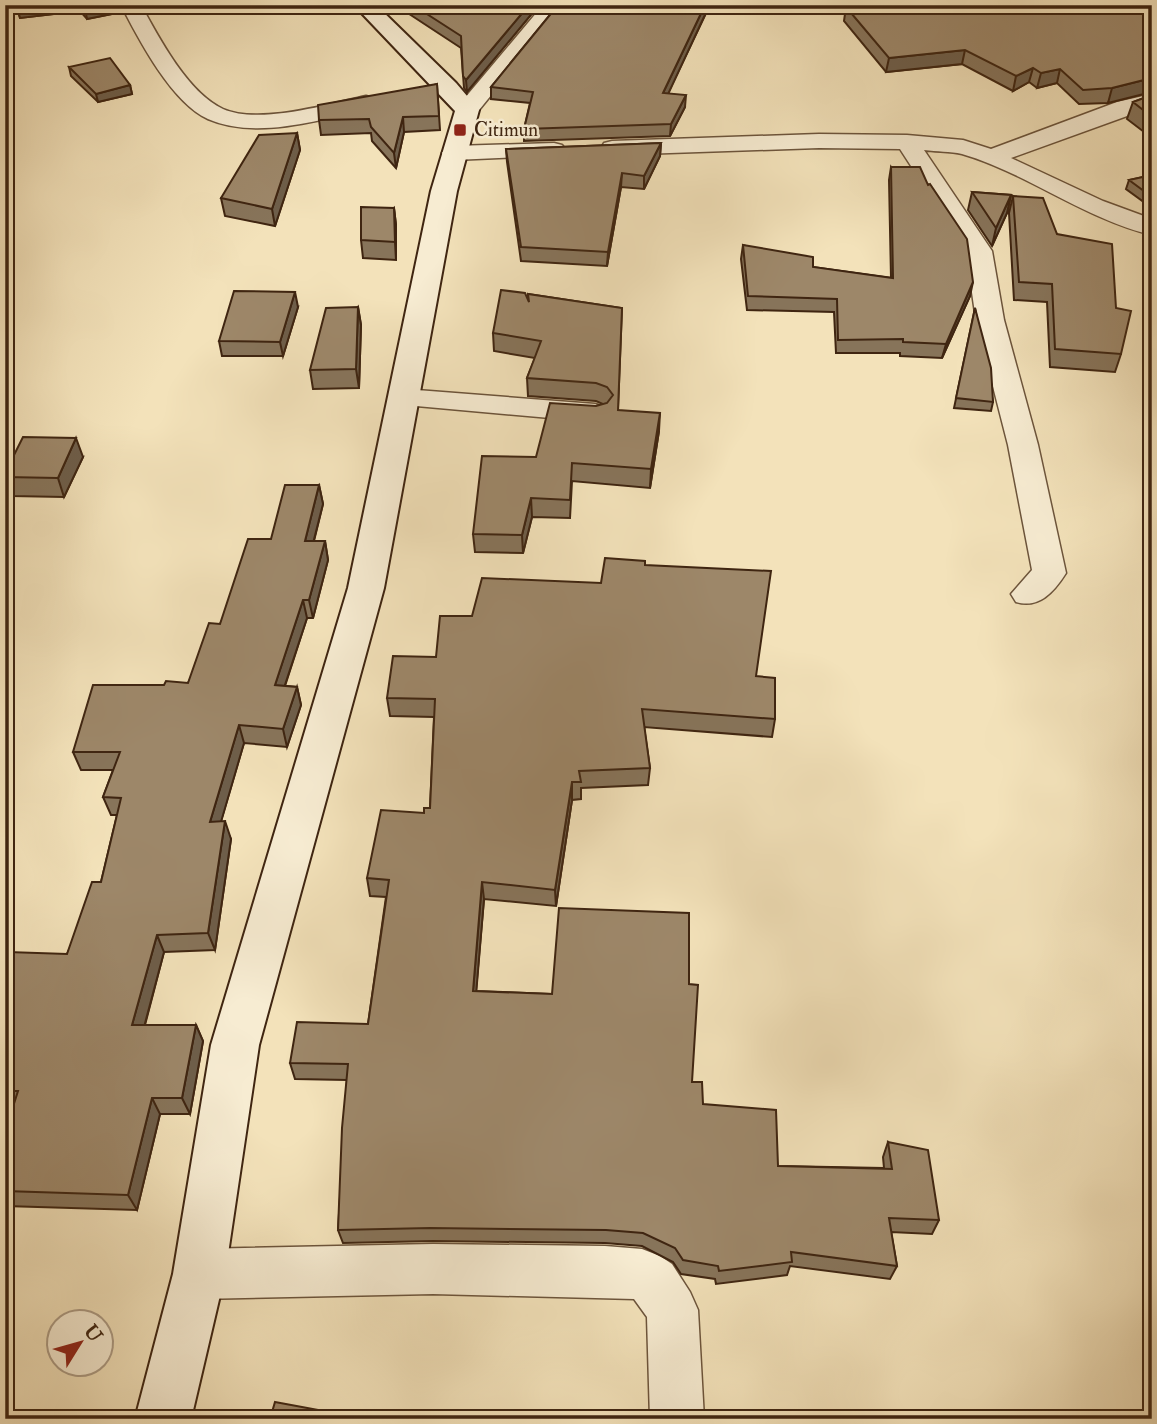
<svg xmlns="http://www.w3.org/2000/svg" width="1157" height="1424" viewBox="0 0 1157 1424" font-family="'IM FELL Double Pica',serif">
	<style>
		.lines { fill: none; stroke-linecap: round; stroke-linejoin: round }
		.street-casing { stroke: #6c543b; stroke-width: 3 }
		.secondary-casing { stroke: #3f2511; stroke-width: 4 }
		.street { fill: #f7ecd2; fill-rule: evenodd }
		.secondary { fill: #f7ecd2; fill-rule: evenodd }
		.wall { fill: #87745a; stroke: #3f2511; stroke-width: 2 }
		.shaded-wall { fill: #6e5e4a; stroke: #3f2511; stroke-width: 2 }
		.building { fill: #9d8769; stroke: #3f2511; stroke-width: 2 }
		.poi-dot { fill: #8f2418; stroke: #f7ecd2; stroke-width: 2.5 }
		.labels { text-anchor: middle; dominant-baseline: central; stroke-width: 5; stroke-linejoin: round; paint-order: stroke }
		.far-poi-label { font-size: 19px; fill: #3f2511; stroke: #f7ecd2; text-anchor: start }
	</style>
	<rect width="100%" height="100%" fill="#f3e2ba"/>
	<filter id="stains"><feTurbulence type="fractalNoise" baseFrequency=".00286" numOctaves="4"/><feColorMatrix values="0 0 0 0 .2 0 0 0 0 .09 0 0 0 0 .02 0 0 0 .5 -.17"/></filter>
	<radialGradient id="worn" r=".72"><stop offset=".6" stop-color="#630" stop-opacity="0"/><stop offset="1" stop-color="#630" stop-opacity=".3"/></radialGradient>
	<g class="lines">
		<defs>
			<path id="street" d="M121,5H141C159,38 188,93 223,109C260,125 328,104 366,96L374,98L377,103L374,108L366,110C317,120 257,140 208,119C172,103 139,40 121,5Z
				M543,5H564L475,115H459L456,110L459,105Z
				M1152,94V107L1011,158L1103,201L1152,219V235C1085,219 1027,173 962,154C950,151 937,152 924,150L992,251L1004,320L1038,445L1066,573C1054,592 1039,609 1016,602L1011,594L1032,570L1008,445L976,320L966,251L900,149L819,148L612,155L604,153L601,148L604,143L612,141L819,134L907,135L963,140L991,149L1117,102Z
				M554,143L562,145L566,150L562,155L454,160L446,158L442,153L446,148L454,146Z
				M404,389L595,404L605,407L610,413L605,419L595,422L394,404L389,398L394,392Z
				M433,1244L605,1246L642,1249L660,1256L672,1264L690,1292L698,1310L704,1419H650L647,1317L634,1299L433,1294L199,1299L181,1292L174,1274L181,1256L199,1249Z"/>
			<path id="secondary" d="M354,5H376L456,83L479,110L457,191L384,588L259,1045L225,1274L191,1419H135L173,1274L211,1045L348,588L431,191L455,111Z"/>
		</defs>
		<use href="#street" class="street-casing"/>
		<use href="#secondary" class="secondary-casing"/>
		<use href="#street" class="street"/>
		<use href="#secondary" class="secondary"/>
	</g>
	<path class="wall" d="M16,5H120L122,12L87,19L80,11L20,18Z
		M379,5H539L467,92L464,88L461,48L400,8L385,10Z
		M558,5H710L668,93L685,107L670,136L524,141V129L530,103L491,99V87Z
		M857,5H1152L1108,103L1079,104L1057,83L1037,88L1029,82L1013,91L962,64L886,72L844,21L846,7L857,6Z
		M69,67L130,85L132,94L98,102L71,76Z
		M437,84L440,130L404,132L396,168L372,141L371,133L321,135L319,120Z
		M1152,95V138L1127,119L1133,102Z
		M297,133L300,150L275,226L225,216L221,198Z
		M661,143L660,156L644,189L621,187L607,266L521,261L507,162L506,149Z
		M891,167L970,296L942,358L900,356V353H836L834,312L747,310L741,259L743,245L813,267L891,278L889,180Z
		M1152,175V208L1126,189L1129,180Z
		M972,192L1011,195L1007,213L992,246L968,210Z
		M1013,196L1057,234L1116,308L1121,354L1115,372L1050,367L1047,302L1014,300L1009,213Z
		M394,208L396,225V260L363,258L361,240Z
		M528,294L622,308L618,410L659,431L650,488L572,481L570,518L532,517L523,553L475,552L473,534L536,457L596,406L603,404L596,401L528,396L527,378L535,358L494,351L493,333L528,300Z
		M298,307L283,356H222L219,341Z
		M358,307L361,325L359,388L313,389L310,370Z
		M975,308L993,402L991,411L954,408Z
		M83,457L64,497L11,496L5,483V473Z
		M319,485L323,504L314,541H325L328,560L313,618H307L285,686L297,687L301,705L287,747L244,743L221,821L231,839L215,950L164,952L145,1025H196L203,1041L190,1114H160L137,1210L5,1206V1132L13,1107H5V960L67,954L101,882L117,815H111L103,797L113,770H81L73,752L164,685L188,683L220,624L271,539Z
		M645,565L756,676L775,719L772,737L644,727L650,768L648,785L581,788V799L572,800L556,906L484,899L476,991L552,994L689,984L692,1082L703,1104L778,1166L884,1168L883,1157L888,1142L939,1220L932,1234L891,1232L897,1266L890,1279L790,1266L787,1275L716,1284L715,1279L681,1274L673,1262L642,1246L605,1243L433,1241L343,1243L338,1230L347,1080L295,1079L290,1063L368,1024L386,897L370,896L367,878L424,813L430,808L434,717L390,716L387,698L436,657L472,616L601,583Z"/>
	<path class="shaded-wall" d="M36,5H78L80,11L20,18L17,7Z
		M102,5H120L122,12L87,19L85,9Z
		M385,5H400V8L385,10Z
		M529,5H539L467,92L466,80Z
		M705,5H710L709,6L663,105V93Z
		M965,50L962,64L886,72L889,58Z
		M1033,68L1029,82L1013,91L1016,76Z
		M1060,69L1057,83L1037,88L1041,73Z
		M1152,78V92L1108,103L1112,88Z
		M130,85L132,94L98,102L96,94Z
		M686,95L685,107L670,136L671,124Z
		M403,117L404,132L396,168L394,153Z
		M297,133L300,150L275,226L272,209Z
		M661,143L660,156L644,189V176Z
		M622,173L621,187L607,266L608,252Z
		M1011,195L1007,213L992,246L996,228Z
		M394,208L396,225V260L395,242Z
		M973,282L970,296L942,358L946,344Z
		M295,292L298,307L283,356L280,342Z
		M358,307L361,325L359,388L356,369Z
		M660,413L659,431L650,488L651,469Z
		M76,438L83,457L64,497L58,478Z
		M319,485L323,504L309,559L305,541Z
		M531,498L532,517L523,553L522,535Z
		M325,541L328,560L313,618L309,600Z
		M303,600L307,618L279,703L275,685Z
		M297,687L301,705L287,747L283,729Z
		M239,725L244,743L216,839L210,822Z
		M572,782V800L556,906L555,890Z
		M225,821L231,839L215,950L208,933Z
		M482,882L484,899L475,1007L473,991Z
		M157,935L164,952L140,1042L132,1025Z
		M196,1025L203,1041L190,1114L182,1098Z
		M152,1098L160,1114L137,1210L128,1195Z"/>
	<path class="building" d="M16,5H36L17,7Z
		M81,5H102L85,9Z
		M413,5H529L466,80L463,76L461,36Z
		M558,5H705L663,93L686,95L671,124L524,129L533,92L491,87Z
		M859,5H1152V78L1112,88L1083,90L1060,69L1041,73L1033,68L1016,76L965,50L889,58L846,7L860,6Z
		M110,58L130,85L96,94L69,67Z
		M437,84L439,116L403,117L394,153L371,127L369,119L319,120L318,105Z
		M1152,95V117L1133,102Z
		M297,133L272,209L221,198L259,135Z
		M661,143L644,176L622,173L608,252L521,247L506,149Z
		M891,167H920L928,185L930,184L967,239L973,282L946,344L903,342V339L838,340L837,299L748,296L743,245L813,257V267L893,278Z
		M1152,175V197L1129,180Z
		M972,192L1011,195L996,228Z
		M1013,196L1043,198L1057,234L1112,244L1116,308L1131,311L1121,354L1055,349L1052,284L1019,282Z
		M361,207L394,208L395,242L361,240Z
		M501,290L525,293L529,302L528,294L622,308L618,410L660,413L651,469L572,463L570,500L531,498L522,535L473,534L482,456L536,457L550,403L596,406L607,403L613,395L607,387L596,383L527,378L541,341L493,333Z
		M234,291L295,292L280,342L219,341Z
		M358,307L356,369L310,370L326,308Z
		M975,308L991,368L993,402L956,398Z
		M23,437L76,438L58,478L5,477V473Z
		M285,485H319L305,541H325L309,600H303L275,685L297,687L283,729L239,725L210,822L225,821L208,933L157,935L132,1025H196L182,1098H152L128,1195L5,1191V1132L18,1091H5V960L8,952L67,954L92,882H101L121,798L103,797L120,752H73L93,685H164L166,681L188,683L209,623L220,624L248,539H271Z
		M605,558L645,561V565L771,571L756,676L775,678V719L642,709L650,768L579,771L581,782H572L555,890L482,882L473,991L552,994L559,908L689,913V984L698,985L692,1082H702L703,1104L776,1110L778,1166L892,1169L888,1142L928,1150L939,1220L889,1218L897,1266L791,1252L792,1262L719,1271L718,1266L683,1260L675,1248L643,1233L606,1230L430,1228L338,1230L342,1128L348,1064L290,1063L297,1022L368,1024L389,880L367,878L381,810L424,813V808H430L435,699L387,698L393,656L436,657L440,616H472L482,578L601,583Z
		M275,1402L340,1414L339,1419H270Z"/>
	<rect class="poi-dot" x="453" y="123" width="14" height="14" rx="3.5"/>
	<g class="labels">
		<g class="far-poi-label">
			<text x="474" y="130">Citimun</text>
		</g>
	</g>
	<rect width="1157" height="1424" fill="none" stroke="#f3e2ba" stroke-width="28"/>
	<rect x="7" y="7" width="1143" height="1410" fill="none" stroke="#3f2511" stroke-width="3.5"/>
	<rect x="14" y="14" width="1129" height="1396" fill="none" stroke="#3f2511" stroke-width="2"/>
	<g transform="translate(80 1343) rotate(53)"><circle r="33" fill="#f7ecd2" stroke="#ad9c85" stroke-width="2"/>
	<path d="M0-5L12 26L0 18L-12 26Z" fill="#8f2418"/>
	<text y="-10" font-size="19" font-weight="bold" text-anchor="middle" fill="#3f2511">U</text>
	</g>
	<rect width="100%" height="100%" filter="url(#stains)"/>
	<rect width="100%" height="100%" fill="url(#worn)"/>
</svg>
